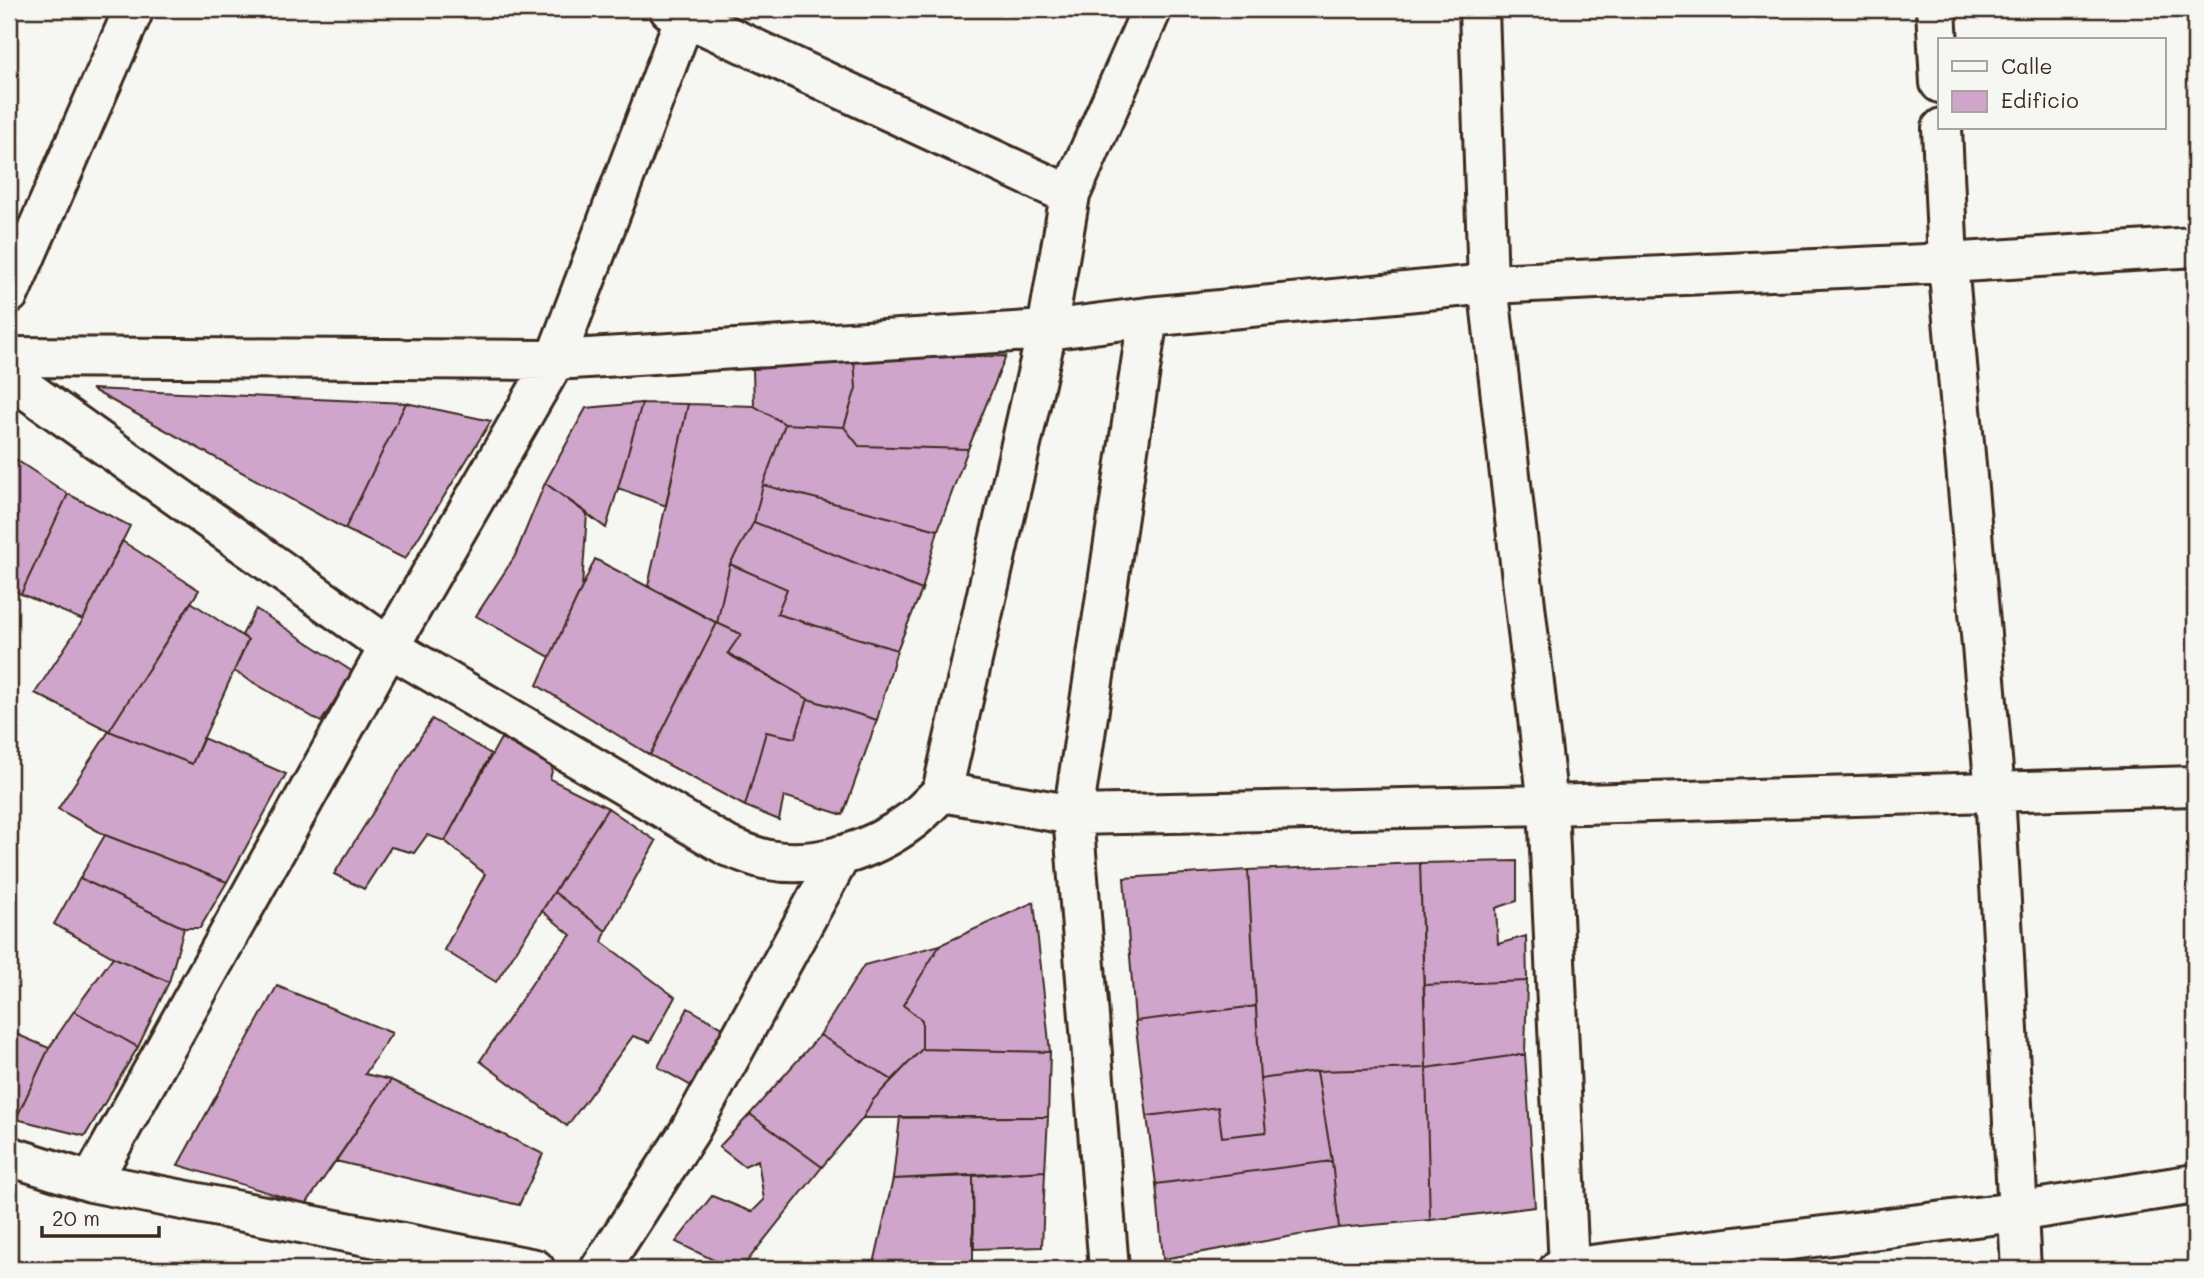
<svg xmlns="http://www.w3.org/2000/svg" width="2204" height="1278" viewBox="0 0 2204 1278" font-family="Mali,sans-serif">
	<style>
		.building { fill: #d0a5cb; stroke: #3b2a1e; stroke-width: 2 }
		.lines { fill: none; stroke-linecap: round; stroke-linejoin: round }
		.minor-casing { stroke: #3b2a1e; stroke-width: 44 }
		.minor { stroke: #f6f6f2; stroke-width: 38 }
	</style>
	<rect width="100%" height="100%" fill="#f6f6f2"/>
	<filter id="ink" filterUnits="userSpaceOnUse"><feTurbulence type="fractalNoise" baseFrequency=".0143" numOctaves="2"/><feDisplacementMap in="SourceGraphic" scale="14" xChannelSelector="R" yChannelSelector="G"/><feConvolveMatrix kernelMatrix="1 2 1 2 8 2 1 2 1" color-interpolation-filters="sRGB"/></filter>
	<g filter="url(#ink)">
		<path class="building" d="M1006,356L968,449L859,446L844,427L856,388L854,359Z
			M854,359L856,388L844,427L785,424L754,406L753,369Z
			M91,389L406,403L345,529Z
			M406,403L491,421L405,559L345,529Z
			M642,403L688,404L666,506L618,488Z
			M642,403L618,488L606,528L545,483L586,408Z
			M688,404L754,406L785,424L763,485L754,522L730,564L717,623L648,586Z
			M785,424L844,427L859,446L968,449L938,530L763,485Z
			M9,455L68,494L21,594L9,587Z
			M545,483L587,513L582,587L550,657L476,616L515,556Z
			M763,485L938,530L922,590L754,522Z
			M68,494L130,526L83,620L21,594Z
			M754,522L922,590L897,650L777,614L787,589L730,564Z
			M122,541L199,590L109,731L35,693L83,620Z
			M595,559L717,623L650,755L537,685Z
			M730,564L787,589L777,614L897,650L877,720L808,699L728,653L741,634L717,623Z
			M191,602L248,640L192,764L109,731Z
			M256,609L353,672L321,722L234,671L248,640L242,635Z
			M717,623L741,634L728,653L733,657L808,699L795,738L766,732L745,806L650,755Z
			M808,699L877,720L843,815L784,796L779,820L745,806L766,732L795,738Z
			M432,719L491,754L445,841L427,835L414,853L391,847L364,889L334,874Z
			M109,731L192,764L203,738L286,774L227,882L105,835L58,809Z
			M501,738L553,767L550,779L608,808L496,982L444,950L485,874L445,841Z
			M608,808L656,841L606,931L554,892Z
			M105,835L227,882L200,928H184L80,878Z
			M1517,861V901L1496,908L1498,944L1526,936L1527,981L1424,985L1420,863Z
			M1420,863L1426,1068L1317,1071L1260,1079L1248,870Z
			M1248,870L1256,1006L1135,1021L1124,878Z
			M80,878L184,928L169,982L113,957L54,924Z
			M554,892L606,931L602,942L675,997L650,1042L633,1036L567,1126L480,1061L541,970L571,935L542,911Z
			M1034,902L1050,1052L922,1049V1020L903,1005L940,945Z
			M940,945L903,1005L922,1020V1049L892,1080L820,1035L864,965Z
			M113,957L169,982L138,1047L74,1011Z
			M1527,981L1525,1054L1426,1068L1424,985Z
			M277,986L392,1033L365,1074L391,1080L306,1204L178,1165Z
			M1256,1006L1260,1079L1266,1132L1222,1137L1218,1107L1147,1116L1135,1021Z
			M688,1008L726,1030L695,1088L658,1067Z
			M74,1011L138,1047L85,1136L16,1119L49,1048Z
			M9,1031L49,1048L16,1119L9,1116Z
			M820,1035L892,1080L872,1101L863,1118L822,1167L750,1114Z
			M922,1049L1050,1052L1048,1117L863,1118L872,1101Z
			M1525,1054L1535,1207L1430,1220L1426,1068Z
			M1426,1068L1430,1220L1339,1228L1332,1161L1317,1071Z
			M1317,1071L1332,1161L1156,1184L1147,1116L1218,1107L1222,1137L1266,1132L1260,1079Z
			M391,1080L543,1154L519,1205L336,1161Z
			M750,1114L822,1167L741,1269H732L676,1242L712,1196L752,1212L764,1200L758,1160L744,1166L719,1147Z
			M900,1117H1048L1045,1171L893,1179Z
			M1332,1161L1339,1228L1163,1259L1156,1184Z
			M1045,1171L1042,1247L974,1249L973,1176Z
			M973,1176V1269H913L874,1264L893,1179Z"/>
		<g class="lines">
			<defs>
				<path id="minor" d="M669,9L1070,195
					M1479,9L1488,284L1548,805L1569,1269
					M1936,9L1940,83
					M1942,128L1948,263L1995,792L2021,1269
					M9,294L134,9
					M9,357L555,360L1047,330L1148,317L1488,284L1948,263L2195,247
					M9,377L389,647L729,847C742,851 756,858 769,860C817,869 873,850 911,821C922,813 932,801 942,792L1073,815L1548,805L2195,786
					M942,792L1047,330L1070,195L1152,9
					M9,1156L91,1182L535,1269
					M91,1182L389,647L555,360L688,9
					M600,1269L689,1132L841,855
					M1109,1269L1073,815L1148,317
					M1559,1269L2016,1212L2195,1184"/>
			</defs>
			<use href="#minor" class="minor-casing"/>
			<use href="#minor" class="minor"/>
		</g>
	</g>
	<rect width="2204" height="1278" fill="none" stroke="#f6f6f2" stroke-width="35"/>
	<rect x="18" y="18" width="2169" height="1243" fill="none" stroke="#3b2a1e" stroke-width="2.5" filter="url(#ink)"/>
	<rect x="1938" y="38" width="228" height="91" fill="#f6f6f2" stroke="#aba49d" stroke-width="2"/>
	<rect x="1952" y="61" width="35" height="10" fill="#f6f6f2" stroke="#aba49d" stroke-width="2"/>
	<text x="2001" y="74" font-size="21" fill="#3b2a1e">Calle</text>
	<rect x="1952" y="91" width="35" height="21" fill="#d0a5cb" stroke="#aba49d" stroke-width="2"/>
	<text x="2001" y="108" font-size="21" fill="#3b2a1e">Edificio</text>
	<path d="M42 1226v10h117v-10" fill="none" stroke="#3b2a1e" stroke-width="3.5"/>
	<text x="52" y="1226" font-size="21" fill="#3b2a1e" stroke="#f6f6f2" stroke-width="5" paint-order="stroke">20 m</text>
</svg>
